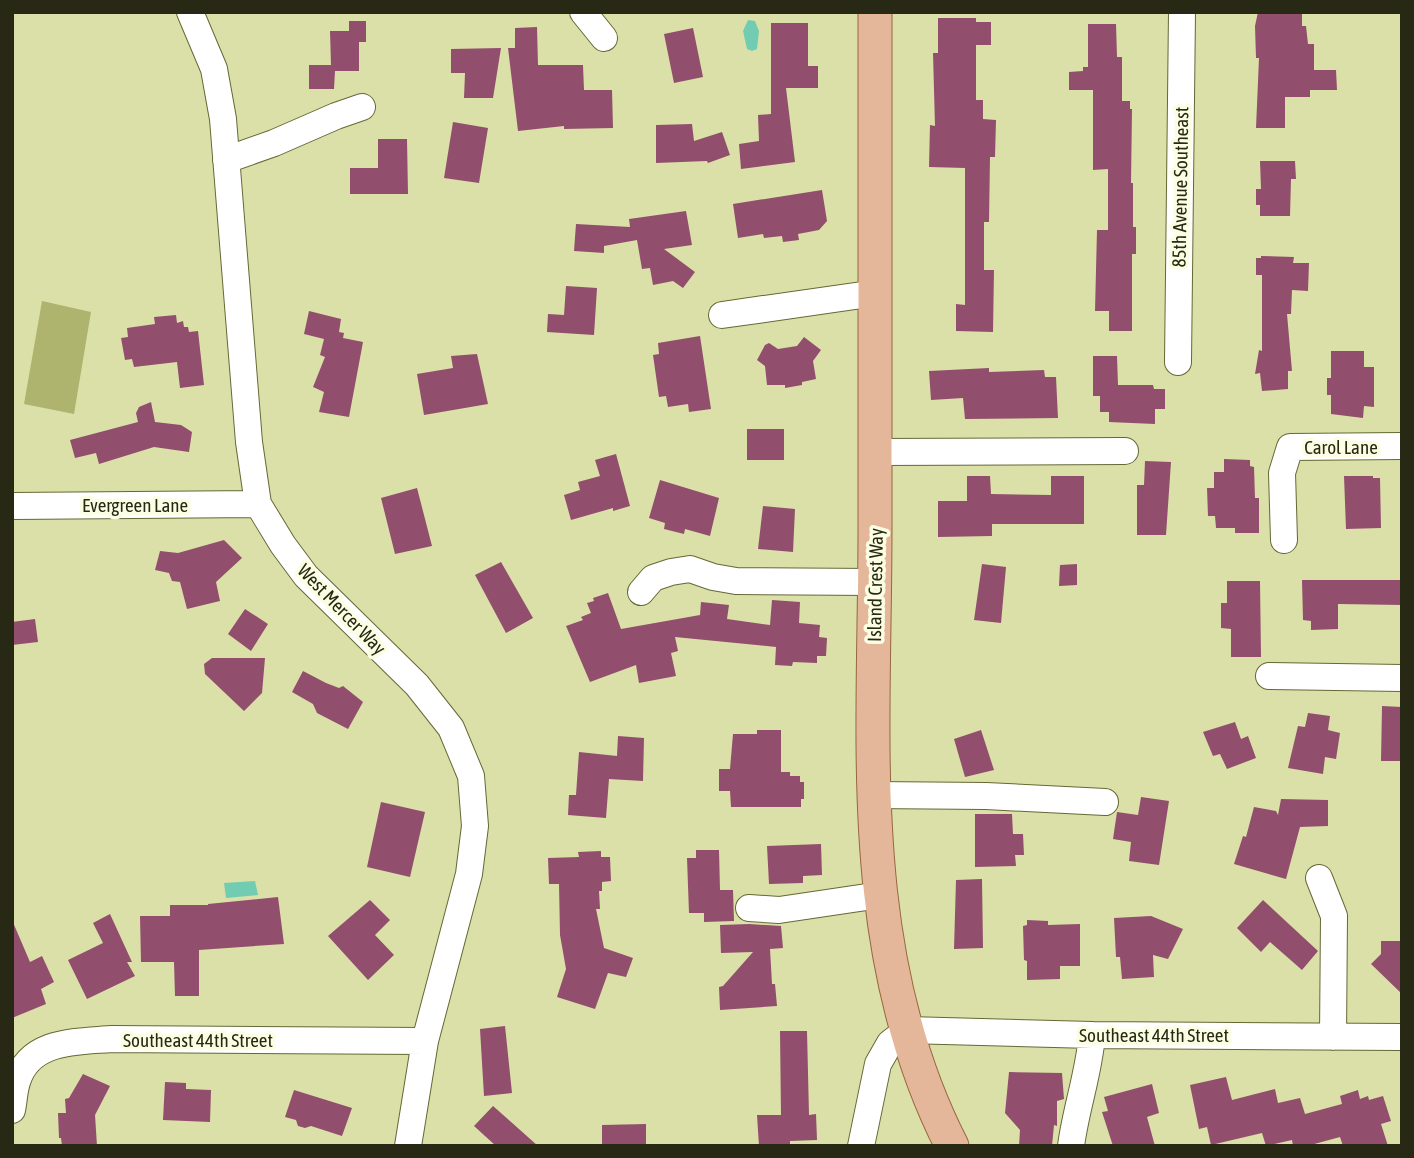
<svg xmlns="http://www.w3.org/2000/svg" width="1414" height="1158" viewBox="0 0 1414 1158" font-family="'Asap Condensed',sans-serif">
	<style>
		.green { fill: #aeb36e }
		.water { fill: #71ccb1 }
		.building { fill: #914e6d }
		.lines { fill: none; stroke-linecap: round; stroke-linejoin: round }
		.minor-casing { stroke: #656835; stroke-width: 28 }
		.major-casing { stroke: #98663f; stroke-width: 35 }
		.minor { stroke: #fff; stroke-width: 26 }
		.major { stroke: #e5b79a; stroke-width: 33 }
		.labels { text-anchor: middle; dominant-baseline: central; stroke-width: 7; stroke-linejoin: round; paint-order: stroke }
		.street-label { font-size: 19px; fill: #282914; stroke: #fbfee2 }
	</style>
	<rect width="100%" height="100%" fill="#dbe0a8"/>
	<path class="green" d="M42,301L91,312L74,414L24,404Z"/>
	<path class="water" d="M748,20L755,21L759,31L757,49L752,51L747,49L743,31Z
		M255,881L258,895L226,898L224,883Z"/>
	<path class="building" d="M1258,12H1302V26H1306L1308,44H1314V70H1336L1337,90H1310V97H1285V128H1256L1259,58H1256L1255,26Z
		M938,18H976V22H991V45H976V100H983V119L996,120L995,157H990L989,222H984V270H994L993,332L956,331V304L965,305V168L929,167L930,125L935,126L933,53H938Z
		M349,21H366V42H359V71H335L334,89H309V65H331L330,31H349Z
		M771,23H808V66H818V88H786L795,162L741,169L739,144L759,141L758,115L771,114Z
		M1088,24H1116L1117,57H1122V101H1130V109H1132L1131,183H1133V227H1136V254H1132V331H1109V311H1095L1097,230H1108V169L1093,170V90H1069V72L1083,71V67H1088Z
		M537,27L538,65H583L584,90H612L613,128L564,129V126L518,131L508,48H515V28Z
		M693,28L703,77L674,83L664,34Z
		M501,48L493,98H464L465,73H451V49Z
		M453,122L488,128L479,183L444,178Z
		M692,124L694,141L722,132L730,155L708,163L707,161L656,163V125Z
		M378,139H407L408,194H350V168H378Z
		M1260,161H1295L1296,179H1291L1290,216H1260V205H1256V189H1261Z
		M822,190L827,221L819,230L798,234L799,240L783,242L782,236L764,238L763,234L738,238L733,204Z
		M686,211L692,245L664,249L695,272L683,288L673,281L653,285L650,268L642,269L637,240L604,246V253L574,251L576,224L630,227L629,219Z
		M1261,256L1294,257L1293,263H1309L1308,291L1292,290L1291,314H1287L1292,371H1288V389L1262,391L1260,373L1255,374L1259,350L1262,351V275H1256V258H1261Z
		M566,286L597,288L594,335L547,332L548,314L564,315Z
		M309,311L341,319L339,332L344,333L343,338L363,342L349,417L319,412L324,392L313,387L325,357L320,355L324,339L304,334Z
		M176,315L177,323L183,321L184,327H188L189,332L198,331L204,385L180,388L177,362L134,367L132,359L125,360L121,338L128,337L127,328L155,324L154,317Z
		M700,336L711,409L689,412L688,404L668,407L666,396L659,397L653,355L659,354L658,343Z
		M804,337L821,350L813,361L816,379L802,382V385L785,388V385H767L765,366L757,360L765,345L769,343L778,349L797,346Z
		M1331,351H1364V367H1374V407L1364,406L1363,418L1331,414V395H1327V378H1331Z
		M477,354L488,404L424,415L417,374L453,368L451,356Z
		M1093,356H1117L1118,385H1153L1154,389H1165V409H1155V424L1109,422V412H1100V396H1093Z
		M989,368V372L1044,370L1045,377H1056L1058,418L965,419L963,398L931,400L929,371Z
		M151,402L155,422L181,425L192,432L189,452L154,447L99,464L96,453L75,458L70,440L138,422L136,413L139,407Z
		M747,429H784V460H747Z
		M616,454L630,506L613,511V508L571,520L564,495L580,490L578,482L600,476L595,460Z
		M1224,459L1250,460V466L1254,467L1255,498H1259V533H1235V528H1216L1215,516H1208L1207,488H1214V472H1224Z
		M1145,461L1171,462L1166,535H1137V485H1144Z
		M967,476H990L991,494L1051,495V476H1084V524H992V536L938,537V501H967Z
		M1344,476H1373V478H1380L1381,528L1346,529Z
		M660,480L719,498L710,536L685,529L684,534L664,529L665,523L649,518Z
		M417,488L432,546L395,554L381,498Z
		M763,506L795,509L793,552L758,549Z
		M224,540L242,558L216,582L220,601L187,609L180,582L172,581L169,573L155,570L160,551L178,553Z
		M501,562L533,618L506,633L475,575Z
		M982,564L1006,567L1001,623L974,620Z
		M1077,564V585L1059,586L1060,565Z
		M1302,580H1402V605L1338,604V629L1311,630V621L1303,620Z
		M1227,581H1260L1261,657H1231V629L1221,628V603H1227Z
		M608,593L621,629L700,615L701,602L729,605L727,619L770,625L772,600L800,602L799,623L820,625L819,637L827,638L826,656H817V663L793,662L792,666L775,665L776,647L675,637L678,651L671,653L676,676L639,683L636,665L590,682L566,626L583,620L581,617L591,613L587,603L594,601L593,598Z
		M245,609L268,624L251,651L228,634Z
		M35,619L38,642L12,645V622Z
		M212,658H265L262,693L244,711L205,674L204,664Z
		M303,671L326,683L339,688L343,686L363,702L348,729L317,713L313,704L292,692Z
		M1382,706L1402,707V761H1381Z
		M1308,713L1330,716L1328,730L1340,733L1336,759L1325,757L1323,774L1288,768L1298,726L1305,727Z
		M1235,722L1241,739L1248,736L1256,758L1227,769L1220,754L1213,756L1203,732Z
		M757,730H781V772H790V776H800V782H804V799H801V807H731L730,791H719V769H730L733,734H757Z
		M981,730L994,770L965,777L954,739Z
		M618,736L644,738L643,781L609,779L606,818L568,815L569,795H576L579,752L617,756Z
		M1141,797L1169,801L1159,865L1129,861L1131,842L1113,839L1117,812L1138,815Z
		M1281,799L1328,800V826L1300,827L1286,879L1234,864L1243,836L1246,837L1254,807L1276,811L1278,815Z
		M381,802L425,812L410,877L367,867Z
		M975,814H1012L1013,834H1023L1024,855H1015L1016,866L975,867Z
		M821,844L822,875L803,876V883L769,884L767,846Z
		M696,850H719L720,890H733L734,921L704,922V913H689L687,858H696Z
		M601,851V857H610L611,881L602,882V891H599L600,909H596L604,948L633,958L626,977L608,973L595,1009L557,997L566,969L560,935L559,884H549L548,858L579,857L578,852Z
		M982,879L983,948L954,949L956,880Z
		M278,897L284,944L199,950V996H175L174,962H141L140,916H170V905H208V904Z
		M370,900L390,920L375,935L394,955L368,980L328,936Z
		M1263,900L1318,951L1302,970L1270,942L1261,952L1237,928Z
		M110,914L132,962H127L135,976L87,999L68,960L103,943L93,923Z
		M1151,916L1183,929L1168,959L1153,955L1154,977L1122,979L1120,957H1116L1114,918Z
		M12,920L30,962L42,956L54,982L41,989L46,1004L12,1018Z
		M1027,920L1048,921V925L1080,924V966H1060V979L1027,980V961L1024,960L1023,926L1027,925Z
		M749,924L781,926L783,948L770,949L772,984H775L777,1006L720,1010L719,987L723,986L753,952L721,953L720,925Z
		M1381,941H1402V994L1371,964L1381,954Z
		M505,1026L512,1093L484,1096L480,1029Z
		M780,1031H807L809,1115L816,1114L817,1140L790,1141V1146H759L757,1115H781Z
		M1009,1072L1062,1073L1064,1099L1057,1101V1126L1054,1125L1052,1146H1019L1020,1130L1005,1113Z
		M83,1074L110,1086L95,1115L97,1146H62L61,1138H59L58,1113H66L65,1099L69,1098Z
		M1226,1077L1232,1100L1275,1089L1278,1103L1300,1098L1305,1114L1342,1104L1340,1096L1358,1090L1360,1099L1368,1096L1369,1100L1383,1096L1391,1121L1381,1124L1388,1146H1343L1340,1137L1307,1146H1293L1292,1140L1266,1146L1262,1133L1211,1145L1207,1127L1199,1129L1190,1085Z
		M165,1082L186,1083V1089L211,1090L210,1122L163,1120Z
		M1152,1084L1159,1113L1147,1117L1155,1146H1113L1102,1112L1108,1111L1104,1097Z
		M294,1090L352,1108L342,1136L311,1126L305,1128L298,1126L296,1120L285,1117Z
		M493,1106L538,1146H496L474,1126Z
		M646,1124V1146H602V1125Z"/>
	<g class="lines">
		<defs>
			<path id="minor" d="M190,12L214,69L223,119L249,442L258,504L283,545L306,576L417,685L451,728L471,776L475,826L469,874L425,1041L408,1146
				M583,12L604,38
				M226,160L274,143L336,116L362,107
				M722,315L876,293
				M1178,362L1182,12
				M876,452L1125,451
				M12,506L258,504
				M1284,540L1282,473L1290,447L1402,446
				M641,592L653,578L671,572L690,569L713,577L736,581L875,582
				M1269,676L1402,678
				M872,795L986,796L1105,802
				M1319,878L1334,916L1333,1037
				M749,908L779,910L880,895
				M12,1110C14,1101 14,1091 17,1082C29,1040 75,1042 111,1039L425,1041
				M861,1146L878,1064L890,1043L907,1030L1092,1035L1402,1037
				M1071,1146C1076,1108 1089,1073 1092,1035"/>
			<path id="major" d="M875,12C876,185 876,358 875,530C875,738 853,953 952,1146"/>
		</defs>
		<use href="#minor" class="minor-casing"/>
		<use href="#major" class="major-casing"/>
		<use href="#minor" class="minor"/>
		<use href="#major" class="major"/>
	</g>
	<g class="labels">
		<g class="street-label">
			<text transform="translate(1180 187) rotate(-89)">85th Avenue Southeast</text>
			<text x="1341" y="447">Carol Lane</text>
			<text x="135" y="505">Evergreen Lane</text>
			<text transform="translate(875 585) rotate(-89)">Island Crest Way</text>
			<text transform="translate(342 609) rotate(46)">West Mercer Way</text>
			<text x="1154" y="1035">Southeast 44th Street</text>
			<text x="198" y="1040">Southeast 44th Street</text>
		</g>
	</g>
	<rect width="1414" height="1158" fill="none" stroke="#282914" stroke-width="28"/>
</svg>
